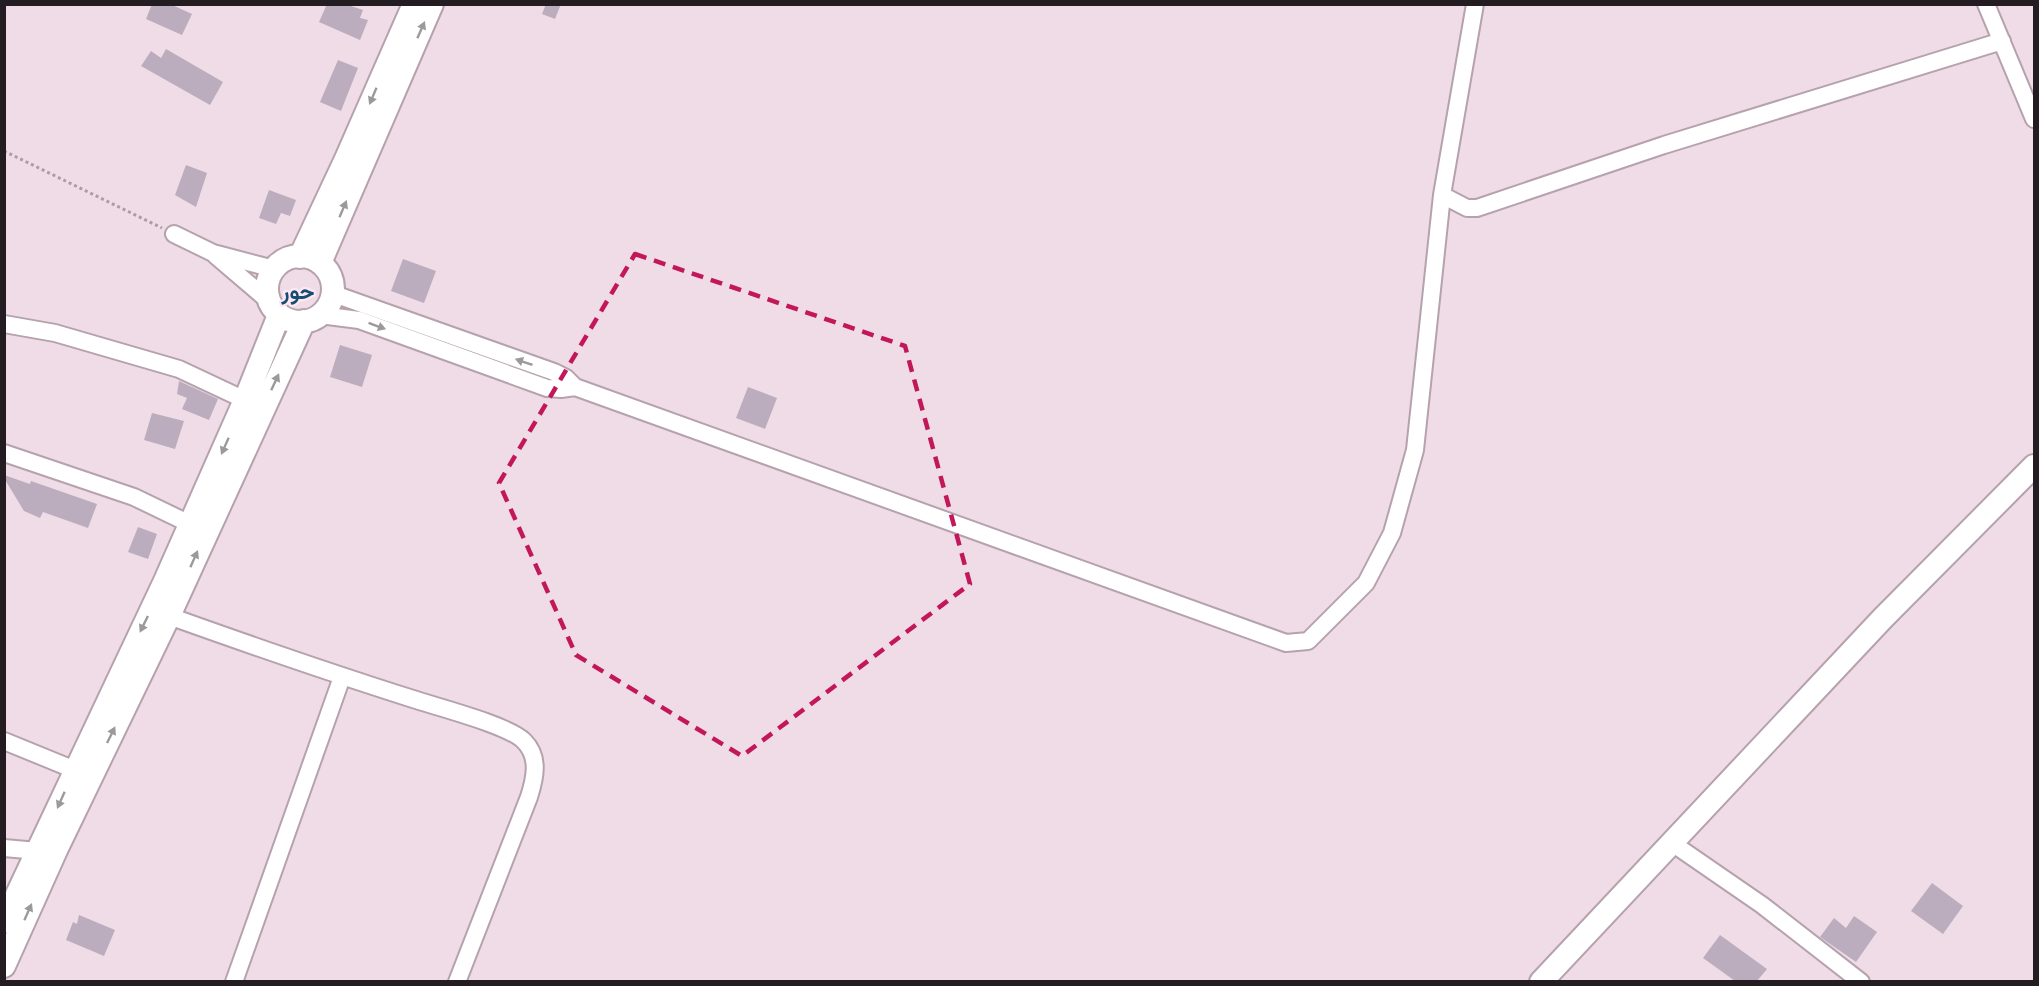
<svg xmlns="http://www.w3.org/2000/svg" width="2039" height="986" viewBox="0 0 2039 986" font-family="'Libre Baskerville',Vazirmatn,serif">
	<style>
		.building { fill: #bbadbd }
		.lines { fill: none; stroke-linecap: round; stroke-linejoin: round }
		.street-casing { stroke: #b5a2ad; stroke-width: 20 }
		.secondary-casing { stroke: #b5a2ad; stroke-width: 26 }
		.path { stroke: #ac9ca5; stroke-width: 3; stroke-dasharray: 3 3; stroke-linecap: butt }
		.street { stroke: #fff; stroke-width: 16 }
		.secondary { stroke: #fff; stroke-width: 22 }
		.oneway { fill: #9c999b }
		.marked { fill: none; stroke: #c2185b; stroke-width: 4.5; stroke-dasharray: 12 8; stroke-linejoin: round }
		.labels { text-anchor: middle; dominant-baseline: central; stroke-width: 4.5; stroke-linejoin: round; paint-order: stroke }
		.quarter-label { font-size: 22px; font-weight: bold; fill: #194d70; stroke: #fde9f5 }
	</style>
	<rect width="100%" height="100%" fill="#f0dce7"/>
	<path class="building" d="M152,4H170L192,14L182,35L146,19Z
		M327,4H345L363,10L360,18L368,20L360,40L319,22Z
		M546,4H561L555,19L542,14Z
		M166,49L223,82L210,105L141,66L151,51L161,58Z
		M338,60L358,68L341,111L320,102Z
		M186,165L207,173L196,207L175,195Z
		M269,190L296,200L290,216L281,213L276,224L259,218Z
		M403,259L436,271L424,303L391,291Z
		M340,345L372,355L362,387L330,377Z
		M179,381L218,399L209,420L182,409L187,398L177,394Z
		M748,387L777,398L765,429L736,418Z
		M152,413L184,421L175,449L144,440Z
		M4,475L30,484L31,481L97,504L88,528L43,512L40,518L24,511L4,478Z
		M138,527L157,534L148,559L128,552Z
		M1932,883L1963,906L1943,934L1911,911Z
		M79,915L115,930L104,956L66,940L73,922L77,924Z
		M1854,916L1877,932L1856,962L1820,937L1834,918L1846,928Z
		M1720,935L1767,969L1757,981H1735L1703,958Z"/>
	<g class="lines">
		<defs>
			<path id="street" d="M1986,4L2034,119
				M1442,195L1467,208H1477L1664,145L2002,41
				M174,234L213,253L274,269
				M216,256L270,302
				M334,294L554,372L566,378L575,387L1286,643L1308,641L1366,583L1392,533L1415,450L1442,195L1475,4
				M320,315L359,320L547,388L561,389L575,387
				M4,324L55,333L179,369L245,400
				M4,453L134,497L190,524
				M169,616C250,645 331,673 413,699C437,707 508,725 524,741C540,757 535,778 529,797L457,982
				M4,741L75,770L85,771
				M1672,843L1762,905L1861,982
				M4,848L38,851
				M234,982L342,677"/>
			<path id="secondary" d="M267 289a33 33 0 1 1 66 0a33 33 0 1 1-66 0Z
				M300,257L346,159L414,4
				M320,263L432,4
				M4,922L165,581L245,400L279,315
				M4,966L57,848L169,616L304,321
				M1541,982L1883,618L2034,466"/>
		</defs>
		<use href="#street" class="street-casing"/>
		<use href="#secondary" class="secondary-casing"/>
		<path class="path" d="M4,151L162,228"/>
		<use href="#street" class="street"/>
		<use href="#secondary" class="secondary"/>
	</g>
	<defs><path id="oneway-solid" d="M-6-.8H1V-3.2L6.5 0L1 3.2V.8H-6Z" transform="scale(1.5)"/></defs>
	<g class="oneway">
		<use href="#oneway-solid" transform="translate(421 30) rotate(-66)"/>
		<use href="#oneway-solid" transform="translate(373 96) rotate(113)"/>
		<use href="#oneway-solid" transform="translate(343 209) rotate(-67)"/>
		<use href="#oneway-solid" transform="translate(377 326) rotate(20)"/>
		<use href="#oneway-solid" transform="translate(524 362) rotate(-161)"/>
		<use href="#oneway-solid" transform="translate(275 382) rotate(-65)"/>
		<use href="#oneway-solid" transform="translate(225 446) rotate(114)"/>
		<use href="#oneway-solid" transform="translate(194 559) rotate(-66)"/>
		<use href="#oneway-solid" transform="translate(144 624) rotate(116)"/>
		<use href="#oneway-solid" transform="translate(111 735) rotate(-64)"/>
		<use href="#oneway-solid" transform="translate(61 800) rotate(114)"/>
		<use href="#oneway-solid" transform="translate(28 912) rotate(-66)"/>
	</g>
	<path class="marked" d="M635,254L905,346L970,584L742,756L576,655L499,483Z"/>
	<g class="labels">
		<g class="quarter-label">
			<text x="298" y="291">حور</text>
		</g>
	</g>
	<rect width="2039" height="986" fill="none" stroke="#231c20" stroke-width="12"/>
</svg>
